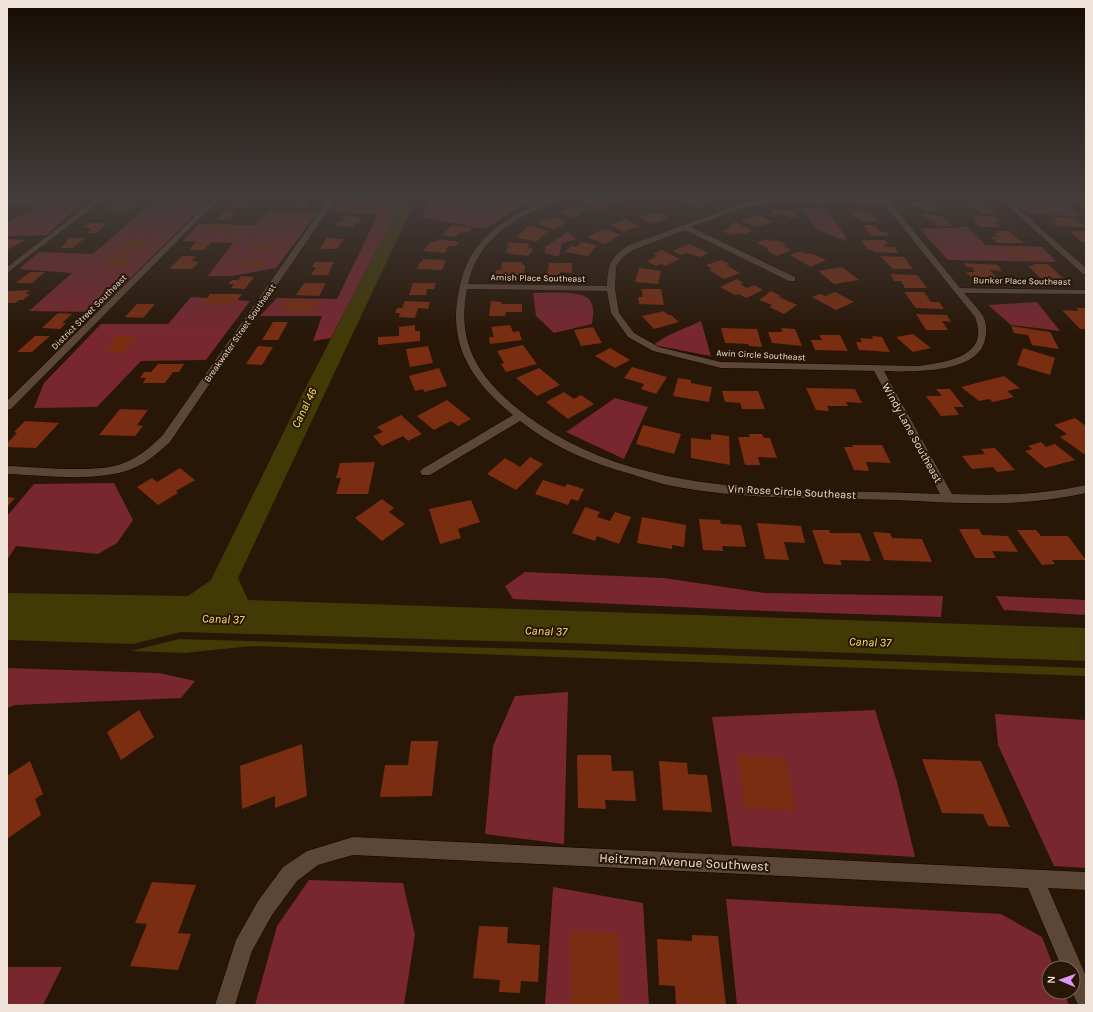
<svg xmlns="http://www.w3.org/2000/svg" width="1093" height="1012" viewBox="0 0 1093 1012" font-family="Karla,sans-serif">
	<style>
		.forest { fill: #79272f }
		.water { fill: #413a05 }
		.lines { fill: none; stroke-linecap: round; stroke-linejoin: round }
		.stream { stroke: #413a05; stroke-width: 3 }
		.building { fill: #7b2d11 }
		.street-casing { stroke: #100200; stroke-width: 1 }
		.street { fill: #5c4635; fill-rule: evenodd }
		.labels { text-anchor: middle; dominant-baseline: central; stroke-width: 4; stroke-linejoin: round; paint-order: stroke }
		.far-street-label { font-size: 9px; fill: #efe2d8; stroke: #281606 }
		.street-label { font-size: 11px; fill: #efe2d8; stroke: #281606 }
		.water-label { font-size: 12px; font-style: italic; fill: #f7e569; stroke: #281606 }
		.near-street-label { font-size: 13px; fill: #efe2d8; stroke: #281606 }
	</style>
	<rect width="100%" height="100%" fill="#281606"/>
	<path class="forest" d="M20,197H89L47,235L7,236V223L36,206L7,205V204Z
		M113,197H212L106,303L92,312L29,311L72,273L19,269L39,252L93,254L156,199L112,198Z
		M341,197H404L331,338L313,341L322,316H260L277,298L337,299L378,214L332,212Z
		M430,197H541L510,213L485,229L421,217Z
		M1010,200L1065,202L1083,216L1029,214Z
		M825,207L845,236L846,241L816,229L802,208Z
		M269,211L318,212L276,268L232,276H208L233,243L183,241L199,224L253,225Z
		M968,227L985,245L1042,247L1057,262L948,260L920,229Z
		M568,232L577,239L562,243L559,257L545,253V247Z
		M533,293C546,293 580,290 589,299C595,306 593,316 592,324L554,333L536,316Z
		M191,297L250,301L206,360L141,361L97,407L34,408L44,383L101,324H168Z
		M1037,302L1060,331L1011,325L988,305Z
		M701,321L711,356L653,345L667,336Z
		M615,398L648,407L624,459L566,432Z
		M114,483L133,520L117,543L98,554L16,546L7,560V516L34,484Z
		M525,572L664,578L764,593L943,596L941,617L741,610L513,599L505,586Z
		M996,596L1086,600V615L1004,610Z
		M7,668L159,673L195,681L181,698L15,705L7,708Z
		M568,692L564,844L485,834L493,746L515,696Z
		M875,710L897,782L915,857L732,846L712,717Z
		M995,714L1086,720V868L1054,866L998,745Z
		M309,880L403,883L415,935L404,1005H255L277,926Z
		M553,887L643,903L649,1005H545Z
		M726,899L1001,914L1042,937L1054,968H1049V992H1064L1069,1005H737Z
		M7,967H62L43,1005H7Z"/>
	<path class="water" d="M404,197H417L238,578L248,600L1086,628V661L567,643L181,632L133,644L7,640V593L188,596L211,580L303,393Z
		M179,639L567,650L1086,668V676L252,646L184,653L131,651Z"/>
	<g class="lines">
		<path class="stream" d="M1071,197L1086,209"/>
	</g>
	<path class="building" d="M238,197L252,198L244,207H230Z
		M612,197H626L630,200L622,202Z
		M697,197H701L709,201L700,204L703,205L697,208L682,201Z
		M955,197H978L981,200H958Z
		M1029,197H1050L1053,200L1031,199Z
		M302,198H312L305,208H294L298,203H293L295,200H300Z
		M604,198L615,203L598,210L582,203L590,200L594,202Z
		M7,199H24L14,205H7Z
		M906,202H932L940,211H925L920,206H910Z
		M120,203H134L130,206H134L128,211H105L111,206H116Z
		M963,203H985L996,214H981L976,208H968Z
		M348,205H373L369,212L343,211Z
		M579,205L586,209L577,212L581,215L570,218L559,211Z
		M771,210H794L799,218H788L787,215H774Z
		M225,211H237L229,220H216Z
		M851,211H870L878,222L863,221L860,218H856Z
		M657,212L670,218L653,224L639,217Z
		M922,214L942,216L952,226H938L933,220H929Z
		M758,215L774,222L755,227L740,220Z
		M346,216L359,217L358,219H362L360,223H355L353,227L335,226L338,222H342Z
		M972,216H995L1000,221H993L1000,227H980L973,221H978Z
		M555,217L568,222L554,230L537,223L544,220L547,221Z
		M1053,217H1075L1086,227L1056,226L1050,221L1058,222Z
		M625,219L640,226L623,232L610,225Z
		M736,222L753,231L743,234L740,233L731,235L722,231L732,227L728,225Z
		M89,223H108L96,233H87L92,228H83Z
		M211,224L236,225L229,233L203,232Z
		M452,225L472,228L468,233L460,232L454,237L441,235Z
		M863,225H875L880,232H886L889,236H871Z
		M529,226L548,231L536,242L516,237Z
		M605,228L620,235L605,244L587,237Z
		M996,231H1009L1023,243H997L991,237H998L994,233H999Z
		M1069,231H1086V242H1082Z
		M70,238H85L73,248H60L68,241H66Z
		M327,238L344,239L337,249H320Z
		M8,239L25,240L7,250V240Z
		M129,239L155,240L139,251H121L124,248H119Z
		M438,239L459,242L456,246H448L445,253L423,251L430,242H436Z
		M767,239L772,241L776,240L786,244L783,246L791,250L777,256L766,250L769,249L757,243Z
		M861,240H885L888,244H883L885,247H894L898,253L874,252L873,250H868Z
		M197,241H212L204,250H189Z
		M258,241L278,242L274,247H270L265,253H249L251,250H246L250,246H254Z
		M509,242L530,244L528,248L533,249L528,256L505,253L509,246H506Z
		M581,242L597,245L588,256L565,252L571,246L577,247Z
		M689,244L709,253L700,257L686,253L681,255L673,251Z
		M1001,246H1023L1031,255H1037L1042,260L1014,259Z
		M662,250L680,259L665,266L661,264L656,266L647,261L657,256L653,254Z
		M800,251L806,254L810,253L826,260L811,267L790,255Z
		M112,254L138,255L122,267H104L107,264H101Z
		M182,256H196L191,261L199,262L192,269H169Z
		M880,256L904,257L913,269H893Z
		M423,259L446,260L442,270L417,269L420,262H422Z
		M242,260H266L260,269L235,268Z
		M721,260L729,264L726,265L740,273L724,279L709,270L712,269L706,265Z
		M315,262H334L328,275H311L316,267H312Z
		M502,262H522V265H525L524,276L495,275L496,270H501Z
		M549,263H572V273L560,272V276L547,275Z
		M964,263L998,265L1002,271L990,270L997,278L971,277L966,272H975L972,267H967Z
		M1032,264H1048L1065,280H1042L1028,266H1035Z
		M842,267L859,280L834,284L818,271Z
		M639,268L661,271L658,284L635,282Z
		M30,272H45L32,283H16Z
		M890,274L917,275L927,288H905L901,281H894Z
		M241,276L254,277L245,289L231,288L234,284H228L232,280H238Z
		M737,279L743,283L740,284L747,288L754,285L763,290L746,298L739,294L735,295L720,287Z
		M304,283H326L319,296L296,295Z
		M413,283H436L434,289H427L426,295H409Z
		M641,289H661L664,305L639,304L638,297H643Z
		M30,290L25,294H30L23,300H19L15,303H7V291Z
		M771,291L781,296L779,297L797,305L784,314L769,307L772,305L759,300Z
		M835,292L854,302L836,310L812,297L820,294L825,296Z
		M904,292H924L931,302H939L944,309L916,308Z
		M210,294H242L237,301H234L230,305H202Z
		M286,300L318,301L311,312L282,311L285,307H282Z
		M405,301L430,302L428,309L418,308L415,318L399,317L400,313H395L397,308H402Z
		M491,301L502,302L501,304H522V312H506L505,316H489Z
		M137,304H155L143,318L125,317Z
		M1076,308H1086V329H1080L1062,310L1079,311Z
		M664,311L668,315H671L679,322L654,329L642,316Z
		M58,313L72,314L62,323H66L60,329L42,328Z
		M916,314L947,315L951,322L942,321L948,330H926Z
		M273,322H288L278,340H262Z
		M415,325V331H420V341L378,345V337L399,336V327Z
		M510,325L513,332L519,331L522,340L490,344L489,337H494L491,327Z
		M1011,326L1050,332L1059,349L1032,345L1028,335L1014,333Z
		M593,327L602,343L581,346L574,330Z
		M721,328L757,329L762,347L749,346L748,344L725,343Z
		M781,328L795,329L802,346L772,343L768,332H782Z
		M913,334L931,348L913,352L896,337Z
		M819,335H840L848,351L815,350L811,340H822Z
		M35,336H50L32,352H17Z
		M116,336L138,337L124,353L106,352L115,343H109Z
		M872,336L882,337L890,352L859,350L856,342H862L860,338L873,339Z
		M523,345L537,364L506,372L501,364L504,363L497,351Z
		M258,346L273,347L262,365L246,364Z
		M428,346L433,363L410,367L406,349Z
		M610,348L630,360L615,368L595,356Z
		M1023,348L1055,358L1050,375L1017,365Z
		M158,364H184L179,372H173L165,383H143L146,378H140L144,372H151Z
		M632,367L667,377L656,394L641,389L644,384L624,378Z
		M439,368L447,386L424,392L423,389L415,391L409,376Z
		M539,368L560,385L537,396L516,378Z
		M1004,376L1020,388L1007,391L1014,397L993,402L989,399L979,401L961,387Z
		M678,378L691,380V383L712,387L709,402L673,396Z
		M806,388L855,389L862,403L846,402L848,406H827L829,411L816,410Z
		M936,389H950L964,407H954L959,415L941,416L926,396H942Z
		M722,391H758L765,409H742L740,403L725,402Z
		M564,392L574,399L581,395L594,404L568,419L546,402Z
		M447,400L471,419L458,426L451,421L434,430L417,416Z
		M120,409L148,410L137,425L143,426L135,436L99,435Z
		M401,415L422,434L408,441L403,436L382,446L373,436L383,432L377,427Z
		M1075,418L1086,426V453L1084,454L1060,437L1067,434L1054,425Z
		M25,421L59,423L36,448L7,447V443L17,433L14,432Z
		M643,425L681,434L674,454L636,444Z
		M711,434L729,436L730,465L691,458V438L711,440Z
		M749,434H762L764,438H770L777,458L758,457L760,465H745L738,437H750Z
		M1041,442L1046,447L1055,444L1075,460L1045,468L1025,451L1032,449L1028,446Z
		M852,445H882L891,463L866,462L869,471L854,470L844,447H853Z
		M995,448L1015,470L997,472L993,467L972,469L962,456L985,454L981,449Z
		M530,457L543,464L516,490L487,474L505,458L520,467Z
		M375,462L368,494H336L341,478H336L340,463Z
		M180,468L195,480L176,491L178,493L158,505L137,487L152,478L157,482Z
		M543,480L565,487L567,484L584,489L578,501L571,499L568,505L535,494Z
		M7,497L15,498L7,507Z
		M382,499L394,508L389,512L405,524L382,541L355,518Z
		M471,500L480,522L458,529L461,538L440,544L429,509Z
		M585,507L600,512L597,517L610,521L615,512L631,517L619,544L597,536L595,541L572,533Z
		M642,517L686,525L684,547L672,545V549L637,543Z
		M699,519L720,520L721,524L741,525L746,547L722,546L723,551L703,550Z
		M757,523L801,526L805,543L784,542L789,560L765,559Z
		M959,529H979L982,535L1008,536L1018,552L992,551L996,558H975Z
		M812,530H829L830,533H860L871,561L840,560L842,565L824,564Z
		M1017,530H1036L1041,536H1068L1086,560H1052L1055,564L1042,565Z
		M873,532L890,533L892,538L922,539L932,562L884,560Z
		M139,710L154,737L121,760L107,732Z
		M411,741H438L432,796L380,797L385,765H408Z
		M302,744L307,796L275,808V796L242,809L240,766Z
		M577,755H611L612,771H633L636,801L605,800L606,809L578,808Z
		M737,755L785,758L796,811L745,808Z
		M922,759L981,761L1010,827L988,826L983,814L942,813Z
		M30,761L43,794L35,799L41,815L7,839V776Z
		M659,761L687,763L688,774L707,775L712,812L663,810Z
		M152,882L196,885L178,933L191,934L178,970L130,966L147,924L135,923Z
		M479,926L508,927L507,943L540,945L538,982L521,981L520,993L499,992L500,980L473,978Z
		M570,931L618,933L621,1005H571Z
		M692,935L718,936L726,1005H676L675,986L659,985L657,939L692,941Z"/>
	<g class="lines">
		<defs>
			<path id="street" d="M98,197H106L7,273V267Z
				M214,197H221L11,409L7,410V401Z
				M330,197H337L170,442C162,449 153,457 144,463C108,485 47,475 7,474V466C38,467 89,473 118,465C136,460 149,448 162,436Z
				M557,197H567C559,203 548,205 539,209C505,223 476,246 468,284L607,286C608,265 609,259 627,246L746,202L798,198L881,200L879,197H886L960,288L1086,290V294L964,293C970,300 978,308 983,316C987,324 987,332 985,340C978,374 910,372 884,371L952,494C997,496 1042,495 1086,485V493C1022,508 958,503 894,500C821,498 749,500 677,487C661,484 646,479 631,474C590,463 553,447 520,421L430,475H422L420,472L422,469L513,415C472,382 447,345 459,290C463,270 470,252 486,237C505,217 531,206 557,197ZM780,202L884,204L975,317C976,321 978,325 978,329C982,359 938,363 918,366L721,362L659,347L634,333L619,313L615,289L616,266L623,257L633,250L685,230L789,281H795V277L691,227L747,206ZM467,289L607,291L611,313L628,337L653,351L721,368L874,371L940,494C795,487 632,504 513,405C475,372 457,340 467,289Z
				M998,197H1005L1086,268V274H1083Z
				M353,837L1086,872V890L1048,888L1086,976V1005H1078L1072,992L1073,968H1062L1028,888L353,855L318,865L297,881L272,915L252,951L235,1005H215L236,940L258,901L283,867L307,851Z"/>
		</defs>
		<use href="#street" class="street-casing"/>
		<use href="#street" class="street"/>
	</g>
	<linearGradient id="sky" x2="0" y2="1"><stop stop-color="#160c03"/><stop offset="0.58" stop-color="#423c3b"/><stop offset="1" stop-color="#423c3b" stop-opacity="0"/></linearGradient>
	<rect width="1093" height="339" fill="url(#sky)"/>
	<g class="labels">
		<g class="far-street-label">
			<text transform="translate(538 278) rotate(1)">Amish Place Southeast</text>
			<text transform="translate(1022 281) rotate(1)">Bunker Place Southeast</text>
			<text transform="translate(89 312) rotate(-45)">District Street Southeast</text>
			<text transform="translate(240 333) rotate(-55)">Breakwater Street Southeast</text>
			<text transform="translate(761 355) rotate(3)">Awin Circle Southeast</text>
		</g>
		<g class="street-label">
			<text transform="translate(912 433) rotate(61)">Windy Lane Southeast</text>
			<text transform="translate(792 492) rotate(3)">Vin Rose Circle Southeast</text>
		</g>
		<g class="water-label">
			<text transform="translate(304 408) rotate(-64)">Canal 46</text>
			<text transform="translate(223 619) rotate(2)">Canal 37</text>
			<text transform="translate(546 631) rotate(2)">Canal 37</text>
			<text transform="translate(870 642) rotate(2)">Canal 37</text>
		</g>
		<g class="near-street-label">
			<text transform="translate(684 862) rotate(3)">Heitzman Avenue Southwest</text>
		</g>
	</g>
	<rect width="1093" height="1012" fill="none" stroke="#efe2d8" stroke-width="16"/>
	<g transform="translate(1061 980) rotate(272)"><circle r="19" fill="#281606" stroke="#78685a"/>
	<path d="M0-3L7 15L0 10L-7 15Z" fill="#db99f5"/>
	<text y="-6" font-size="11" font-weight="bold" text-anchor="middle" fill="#efe2d8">N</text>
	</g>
</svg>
